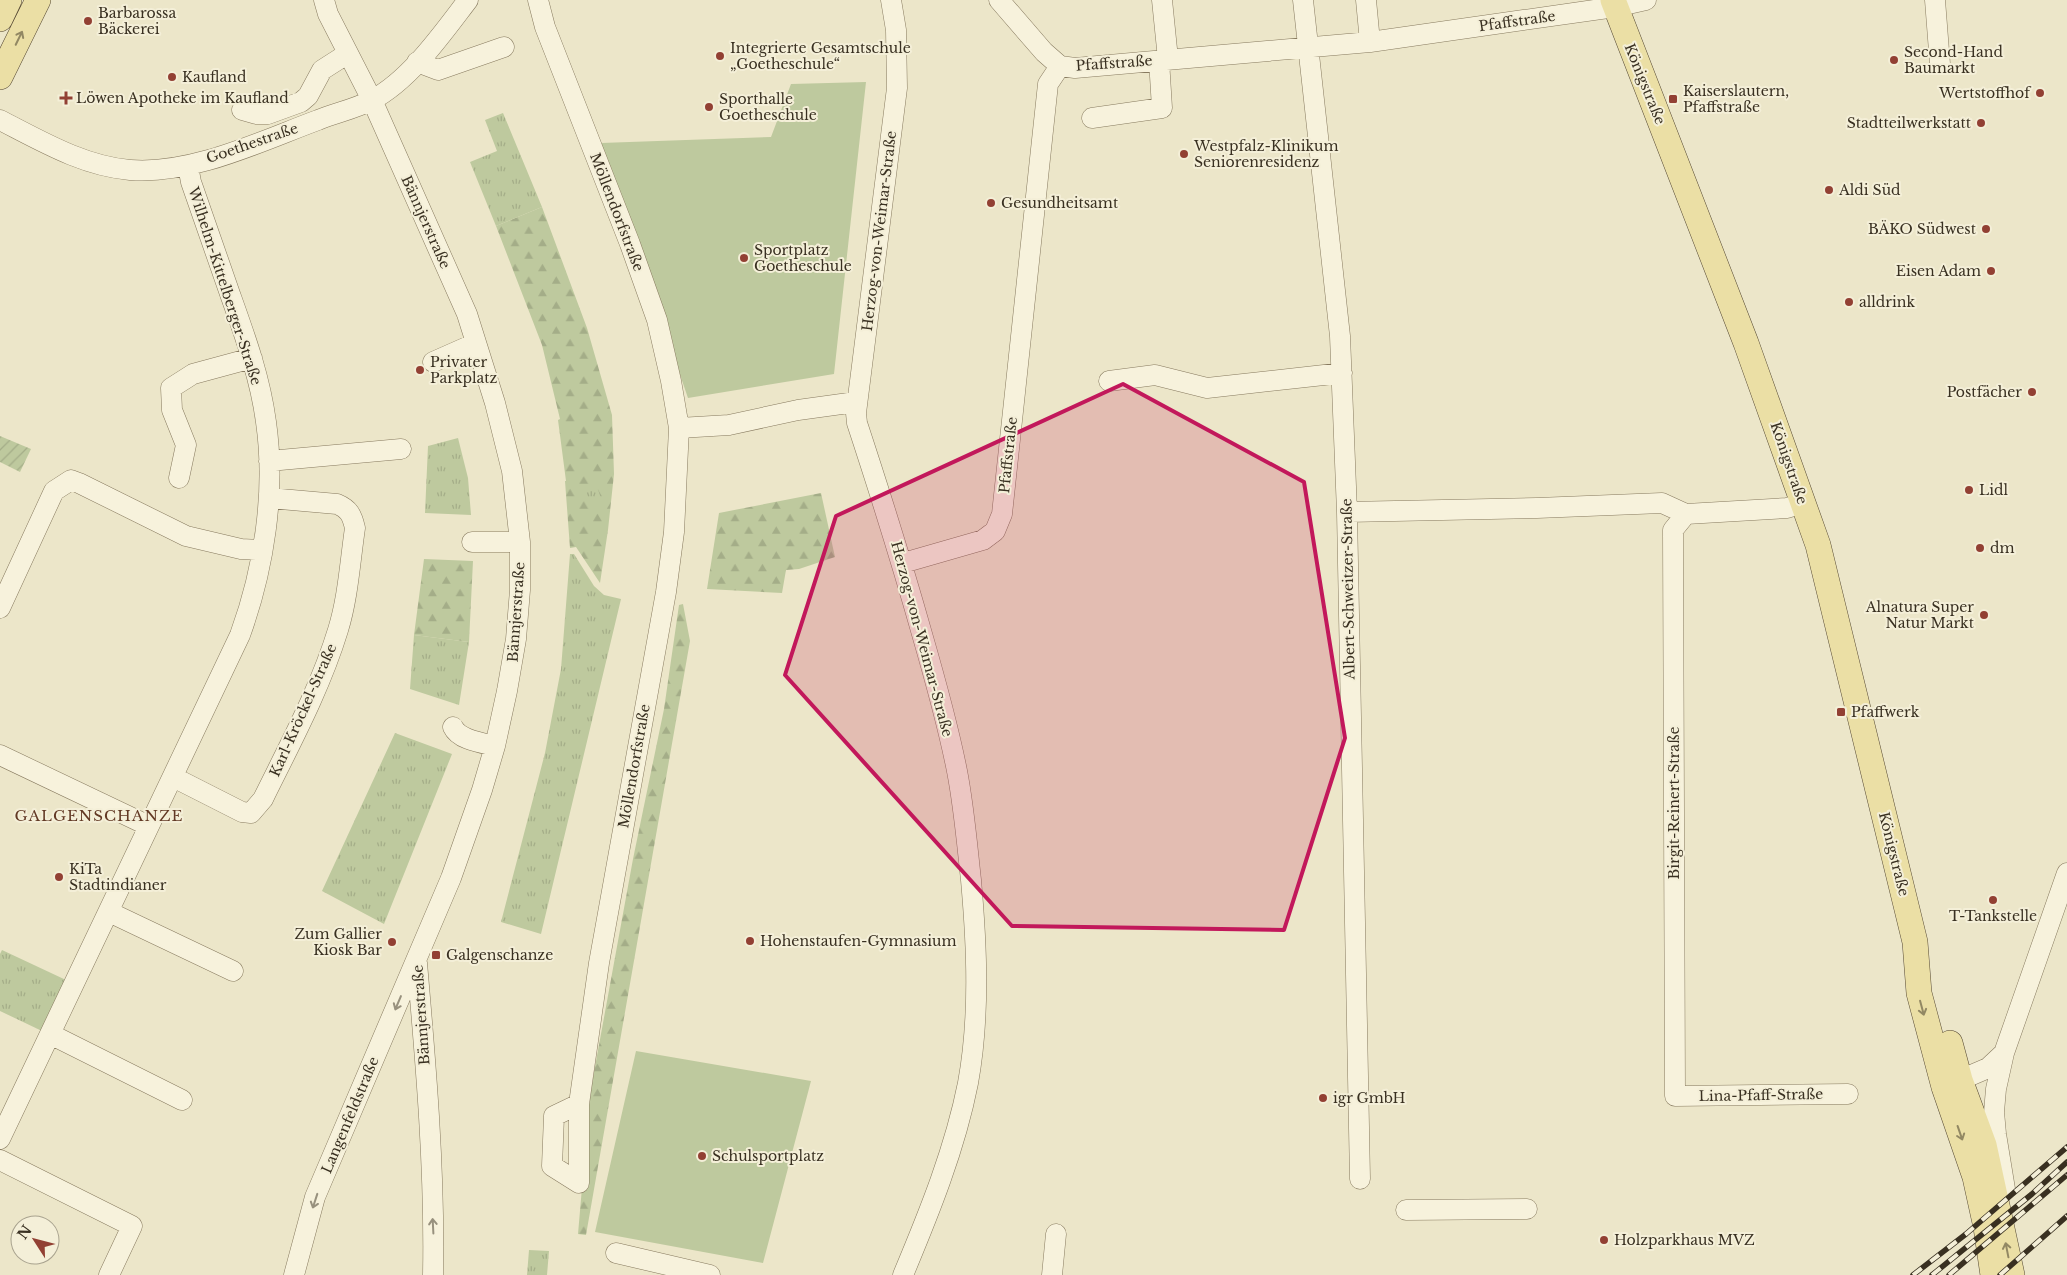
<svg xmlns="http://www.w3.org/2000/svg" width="2067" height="1275" viewBox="0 0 2067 1275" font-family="'Libre Baskerville',serif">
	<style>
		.forest { fill: url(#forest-firs) }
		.park { fill: url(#park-tufts) }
		.garden { fill: url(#garden-furrows) }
		.pitch { fill: #bec99e }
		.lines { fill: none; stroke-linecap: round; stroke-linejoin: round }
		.minor-casing { stroke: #877a5f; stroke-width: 21 }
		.major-casing { stroke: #554833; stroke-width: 26 }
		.minor { stroke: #f7f2dc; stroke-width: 20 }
		.major { stroke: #ebdfa5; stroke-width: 25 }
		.rail-casing { stroke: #393021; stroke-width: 5.5 }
		.rail { stroke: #f4efd8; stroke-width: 4; stroke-dasharray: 11; stroke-linecap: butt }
		.oneway { stroke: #928863 }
		.oneway2 { stroke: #98917e }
		.marked { fill: #c2185b; fill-opacity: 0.2; stroke: #c2185b; stroke-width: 4; stroke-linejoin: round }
		.poi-dot { fill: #924033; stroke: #f4efd8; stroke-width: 2 }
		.labels { text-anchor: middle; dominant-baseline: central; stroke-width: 4; stroke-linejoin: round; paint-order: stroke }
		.poi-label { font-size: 14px; fill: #393021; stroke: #f4efd8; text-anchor: start }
		.street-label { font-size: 14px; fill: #393021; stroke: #f4efd8 }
		.neighbourhood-label { font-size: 15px; letter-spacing: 1px; fill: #623924; stroke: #f4efd8 }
	</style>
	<defs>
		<pattern id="forest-firs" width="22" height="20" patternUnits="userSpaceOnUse" patternTransform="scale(1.25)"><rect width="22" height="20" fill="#bec99e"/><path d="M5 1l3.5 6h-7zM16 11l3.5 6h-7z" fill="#a4ad88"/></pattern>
		<pattern id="park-tufts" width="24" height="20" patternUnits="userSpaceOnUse" patternTransform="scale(1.25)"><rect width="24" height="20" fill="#bec99e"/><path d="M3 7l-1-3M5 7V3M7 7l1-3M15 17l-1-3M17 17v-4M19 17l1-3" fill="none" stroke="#a4ad88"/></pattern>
		<pattern id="garden-furrows" width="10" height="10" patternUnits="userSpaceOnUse" patternTransform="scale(1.25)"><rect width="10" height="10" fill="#bec99e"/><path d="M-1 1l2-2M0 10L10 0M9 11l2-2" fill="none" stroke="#a4ad88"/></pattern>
	</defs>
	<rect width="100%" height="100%" fill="#ece6c9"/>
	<path class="forest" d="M542,207L587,328L612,415L614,474L608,530L600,583L576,547L570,548L565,481H566L558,420L560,419L542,345L496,226Z
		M821,493L835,557L799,569L786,570L782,593L707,589L719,513Z
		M424,559L473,561L469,642L414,635Z
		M683,604L690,641L586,1235L578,1234L590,1094L633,859L664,709L679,605Z"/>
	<path class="park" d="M503,113L542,207L496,226L470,162L497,151L485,120Z
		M458,438L468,478L471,515L425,513L428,446Z
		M596,484L601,498L589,502L584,488Z
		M570,554H574L594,586L604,595L621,599L541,934L501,922L545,753L561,669Z
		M414,635L469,642L459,705L410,689Z
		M395,733L452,754L384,924L322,891Z
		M2,950L66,980L42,1031L0,1011V954Z
		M529,1250L549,1251L547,1275H527Z"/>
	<path class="garden" d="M0,436L31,449L20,472L0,462Z"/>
	<path class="pitch" d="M866,82L834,374L688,398L601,143L771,137L791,84Z
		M636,1051L811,1081L763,1263L595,1232Z"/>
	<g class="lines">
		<defs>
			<path id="minor" d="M538,0L545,27L630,244L657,320L671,381L679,428L674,532L666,592L599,963L579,1104V1183L552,1166L554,1116L579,1104
				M891,0L896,30L897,88L856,413L857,423C880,493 902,563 922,634C935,679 948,725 957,771C964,807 967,844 971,880C977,947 980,1017 968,1083C955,1149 929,1213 903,1275
				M999,0L1044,52L1060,66
				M1162,0L1168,59
				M1303,0L1340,336L1347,512L1360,1179
				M1366,0L1370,42
				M1935,0L1940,64
				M417,62L438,70L504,47
				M242,110L256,114H268L301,102L308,96L322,70L347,54
				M1092,118L1162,108L1159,60
				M0,120C41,141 83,166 130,170C192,175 261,141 318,120C335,113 355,109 372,100C410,80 442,34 468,0
				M433,362L476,343
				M1109,381L1155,375L1207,388L1342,373
				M679,428L729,425L798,410L856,402
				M269,461L401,449
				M179,478L186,445L172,410L171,388L193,374L252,358
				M1347,512L1537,508L1662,503L1686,514L1787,508L1803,503
				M1686,514L1673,530L1675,1096L1848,1094
				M472,542H520
				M903,563L983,540L995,531L1002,514L1048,84L1060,66L1075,68L1370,42L1615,7L1646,0
				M0,608L54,491L71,480L79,483L186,536L241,549L262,550
				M453,727C459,740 482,743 495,746
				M0,755L149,826
				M173,777L242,812L251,813L263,799C290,744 320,689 338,630C348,598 350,562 355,528C352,515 349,509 337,504L269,498
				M109,912L233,971
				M417,963C426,1066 435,1171 433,1275
				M50,1034L182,1100
				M1960,1080L1988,1068L2004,1053
				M0,1139L240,635C264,569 276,492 266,422C260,377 245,336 230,294C217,257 204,219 191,182L188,166
				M0,1160L132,1226L109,1275
				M2005,1189L1996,1134L1994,1112L1996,1089L2004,1053L2067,873
				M1406,1210L1527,1209
				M616,1253L710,1275
				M294,1275L315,1197L451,878L482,790L495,746L507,691L516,639L520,590V542L512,471L495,403L467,314L372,100L328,14L324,0
				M1052,1275L1056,1234"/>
			<path id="major" d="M1613,0L1746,343L1818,545L1905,901L1915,942L1919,993L1944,1087L1975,1177L1986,1227L1993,1275
				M0,19L9,0
				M0,77L38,0
				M1950,1043L1960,1080L1984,1145L2012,1275"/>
		</defs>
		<use href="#minor" class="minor-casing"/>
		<use href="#major" class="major-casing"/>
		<use href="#minor" class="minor"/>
		<use href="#major" class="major"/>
		<defs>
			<path id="rail" d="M1913,1275L1966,1234L2067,1147
				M1932,1275L2032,1194L2067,1162
				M1949,1275L2067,1175
				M2000,1275L2067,1216"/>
		</defs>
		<use href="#rail" class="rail-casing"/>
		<use href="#rail" class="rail"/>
	</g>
	<defs><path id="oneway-shaft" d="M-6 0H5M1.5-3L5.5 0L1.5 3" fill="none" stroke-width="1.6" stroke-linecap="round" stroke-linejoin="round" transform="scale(1.25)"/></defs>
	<g class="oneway">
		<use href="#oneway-shaft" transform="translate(19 38) rotate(-64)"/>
		<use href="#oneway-shaft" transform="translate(1922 1008) rotate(75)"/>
		<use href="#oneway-shaft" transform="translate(1960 1133) rotate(71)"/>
		<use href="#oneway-shaft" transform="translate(2007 1250) rotate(-101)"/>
	</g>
	<g class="oneway2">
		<use href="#oneway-shaft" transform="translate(398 1003) rotate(113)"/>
		<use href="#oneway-shaft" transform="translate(315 1201) rotate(108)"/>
		<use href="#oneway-shaft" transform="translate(433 1226) rotate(-93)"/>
	</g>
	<path class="marked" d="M1123,384L1304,482L1345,738L1284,930L1012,926L785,675L836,516Z"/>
	<g class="poi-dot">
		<circle cx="88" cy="21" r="5"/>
		<circle cx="720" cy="56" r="5"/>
		<circle cx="1894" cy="60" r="5"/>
		<circle cx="172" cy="77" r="5"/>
		<circle cx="2040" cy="93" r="5"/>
		<path d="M63.5 90.5h5v5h5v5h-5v5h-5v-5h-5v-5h5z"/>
		<rect x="1668" y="94" width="10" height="10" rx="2.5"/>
		<circle cx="709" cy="107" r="5"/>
		<circle cx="1981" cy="123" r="5"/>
		<circle cx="1184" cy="154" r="5"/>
		<circle cx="1829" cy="190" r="5"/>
		<circle cx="991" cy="203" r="5"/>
		<circle cx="1986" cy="229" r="5"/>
		<circle cx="744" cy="258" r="5"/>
		<circle cx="1991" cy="271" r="5"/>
		<circle cx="1849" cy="302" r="5"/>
		<circle cx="420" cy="370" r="5"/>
		<circle cx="2032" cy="392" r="5"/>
		<circle cx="1969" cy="490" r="5"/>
		<circle cx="1980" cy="548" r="5"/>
		<circle cx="1984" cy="615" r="5"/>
		<rect x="1836" y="707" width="10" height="10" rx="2.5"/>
		<circle cx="59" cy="877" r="5"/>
		<circle cx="1993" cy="900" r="5"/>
		<circle cx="750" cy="941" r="5"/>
		<circle cx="392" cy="942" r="5"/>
		<rect x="431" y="950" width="10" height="10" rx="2.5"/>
		<circle cx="1323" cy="1098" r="5"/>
		<circle cx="702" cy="1156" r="5"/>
		<circle cx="1604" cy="1240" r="5"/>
	</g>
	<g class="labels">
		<g class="poi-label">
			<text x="98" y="13">Barbarossa<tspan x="98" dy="16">Bäckerei</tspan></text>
			<text x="730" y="48">Integrierte Gesamtschule<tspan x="730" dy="16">„Goetheschule“</tspan></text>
			<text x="1904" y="52">Second-Hand<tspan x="1904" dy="16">Baumarkt</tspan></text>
			<text x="182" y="77">Kaufland</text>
			<text x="1683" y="91">Kaiserslautern,<tspan x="1683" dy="16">Pfaffstraße</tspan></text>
			<text x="2030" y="93" text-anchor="end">Wertstoffhof</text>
			<text x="76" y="98">Löwen Apotheke im Kaufland</text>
			<text x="719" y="99">Sporthalle<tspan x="719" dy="16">Goetheschule</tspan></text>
			<text x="1971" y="123" text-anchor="end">Stadtteilwerkstatt</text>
			<text x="1194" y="146">Westpfalz-Klinikum<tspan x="1194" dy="16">Seniorenresidenz</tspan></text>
			<text x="1839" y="190">Aldi Süd</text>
			<text x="1001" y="203">Gesundheitsamt</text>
			<text x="1976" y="229" text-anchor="end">BÄKO Südwest</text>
			<text x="754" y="250">Sportplatz<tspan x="754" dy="16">Goetheschule</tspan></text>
			<text x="1981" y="271" text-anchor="end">Eisen Adam</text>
			<text x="1859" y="302">alldrink</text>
			<text x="430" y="362">Privater<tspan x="430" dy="16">Parkplatz</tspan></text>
			<text x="2022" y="392" text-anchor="end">Postfächer</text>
			<text x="1979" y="490">Lidl</text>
			<text x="1990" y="548">dm</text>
			<text x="1974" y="607" text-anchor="end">Alnatura Super<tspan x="1974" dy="16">Natur Markt</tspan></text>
			<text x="1851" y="712">Pfaffwerk</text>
			<text x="69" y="869">KiTa<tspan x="69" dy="16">Stadtindianer</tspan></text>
			<text x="1993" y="916" text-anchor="middle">T-Tankstelle</text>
			<text x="382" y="934" text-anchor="end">Zum Gallier<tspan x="382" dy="16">Kiosk Bar</tspan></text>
			<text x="760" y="941">Hohenstaufen-Gymnasium</text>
			<text x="446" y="955">Galgenschanze</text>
			<text x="1333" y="1098">igr GmbH</text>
			<text x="712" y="1156">Schulsportplatz</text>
			<text x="1614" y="1240">Holzparkhaus MVZ</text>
		</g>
		<g class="street-label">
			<text transform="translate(1517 21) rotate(-8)">Pfaffstraße</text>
			<text transform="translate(1114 63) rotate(-4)">Pfaffstraße</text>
			<text transform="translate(1645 84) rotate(68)">Königstraße</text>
			<text transform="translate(252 143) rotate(-19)">Goethestraße</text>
			<text transform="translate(617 212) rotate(69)">Möllendorfstraße</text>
			<text transform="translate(426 222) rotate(66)">Bännjerstraße</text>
			<text transform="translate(879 231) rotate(-83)">Herzog-von-Weimar-Straße</text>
			<text transform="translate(225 286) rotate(72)">Wilhelm-Kittelberger-Straße</text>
			<text transform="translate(1008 455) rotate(-84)">Pfaffstraße</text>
			<text transform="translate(1789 463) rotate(71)">Königstraße</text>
			<text transform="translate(1348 589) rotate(-91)">Albert-Schweitzer-Straße</text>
			<text transform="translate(516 612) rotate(-86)">Bännjerstraße</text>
			<text transform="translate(922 639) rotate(75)">Herzog-von-Weimar-Straße</text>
			<text transform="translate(303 710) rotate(-66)">Karl-Kröckel-Straße</text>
			<text transform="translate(634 766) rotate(-80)">Möllendorfstraße</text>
			<text transform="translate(1674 803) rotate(-90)">Birgit-Reinert-Straße</text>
			<text transform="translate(1894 854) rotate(76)">Königstraße</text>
			<text transform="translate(421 1015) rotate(-94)">Bännjerstraße</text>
			<text transform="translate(1761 1095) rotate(-1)">Lina-Pfaff-Straße</text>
			<text transform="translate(350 1115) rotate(-67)">Langenfeldstraße</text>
		</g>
		<g class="neighbourhood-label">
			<text x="99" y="815">GALGENSCHANZE</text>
		</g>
	</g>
	<g transform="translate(35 1240) rotate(306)"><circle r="24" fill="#f4efd8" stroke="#a9a38f"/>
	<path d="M0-4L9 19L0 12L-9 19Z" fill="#924033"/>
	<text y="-8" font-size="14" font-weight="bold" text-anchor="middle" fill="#393021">N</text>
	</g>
</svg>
